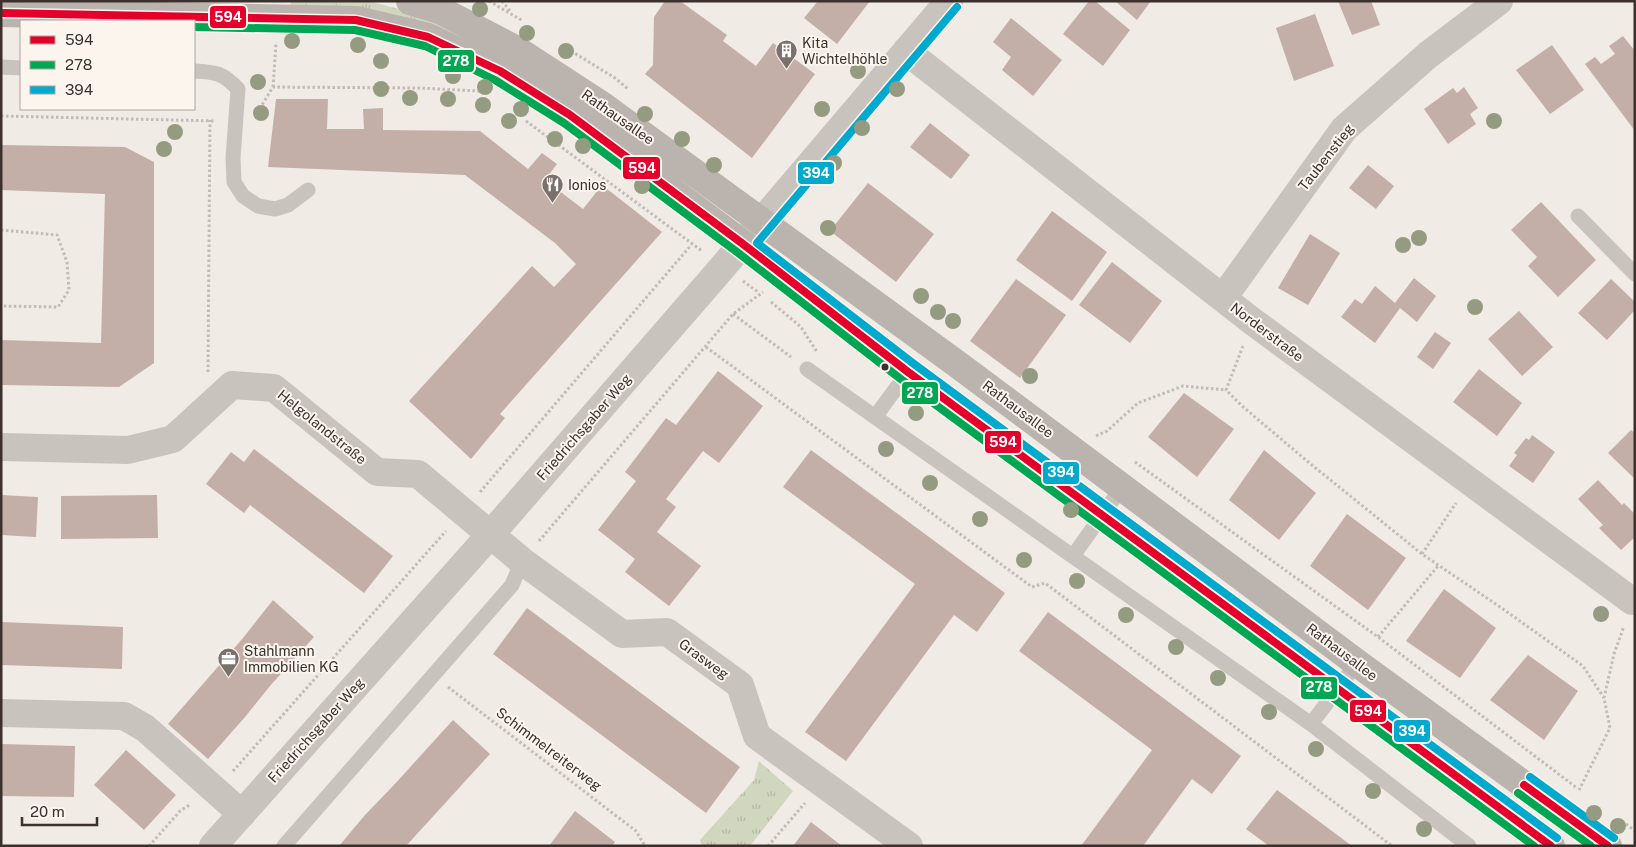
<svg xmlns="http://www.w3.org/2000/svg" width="1636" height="847" viewBox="0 0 1636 847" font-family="'Public Sans',sans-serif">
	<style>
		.grass { fill: url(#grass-tufts) }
		.building { fill: #c3afa7 }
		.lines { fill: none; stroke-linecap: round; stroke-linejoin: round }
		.path { stroke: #c2bbb6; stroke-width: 3; stroke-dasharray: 2.5 2.5; stroke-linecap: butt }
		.service { stroke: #c9c3be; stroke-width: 15 }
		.minor { stroke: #c9c3be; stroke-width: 28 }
		.secondary { stroke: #bab3ae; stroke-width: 28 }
		.bus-1-casing { stroke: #fbf5ee; stroke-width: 11 }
		.bus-2-casing { stroke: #fbf5ee; stroke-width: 11 }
		.bus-3-casing { stroke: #fbf5ee; stroke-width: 11 }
		.bus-1 { stroke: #e4002b; stroke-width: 8 }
		.bus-2 { stroke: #00a651; stroke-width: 8 }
		.bus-3 { stroke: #00a9ce; stroke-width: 8 }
		.tree { fill: #959b80 }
		.bus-dot { fill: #3b302b; stroke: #fbf5ee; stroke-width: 2 }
		.labels { text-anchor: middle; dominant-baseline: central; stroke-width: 4; stroke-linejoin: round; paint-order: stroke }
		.poi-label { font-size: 14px; fill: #3b302b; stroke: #fbf5ee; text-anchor: start }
		.street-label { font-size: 14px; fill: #3b302b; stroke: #fbf5ee }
		.line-badge { stroke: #fbf5ee; stroke-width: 2 }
		.badge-label { font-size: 14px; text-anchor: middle; font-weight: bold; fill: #fff }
	</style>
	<defs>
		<pattern id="grass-tufts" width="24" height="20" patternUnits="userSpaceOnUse" patternTransform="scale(1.25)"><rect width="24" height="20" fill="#d1d6bf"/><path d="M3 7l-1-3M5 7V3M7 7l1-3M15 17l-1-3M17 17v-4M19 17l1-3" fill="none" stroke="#b4b8a4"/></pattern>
	</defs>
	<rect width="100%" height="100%" fill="#f0ebe5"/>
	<path class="grass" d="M291,1H368L418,14L491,50L457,37L290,9Z
		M759,761L793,791L750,846H702L700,840L754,780Z"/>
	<path class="building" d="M665,1H680L727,35L723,41L756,66L773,43L815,74L752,158L645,74L653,65L654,17Z
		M818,1H870L837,44L804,18Z
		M1089,1H1095L1130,30L1103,66L1063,34Z
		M1115,1H1151L1137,20Z
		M1338,1H1371L1380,25L1352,35Z
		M1315,14L1334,66L1294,81L1276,28Z
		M1011,18L1062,60L1033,96L1002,70L1011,57L993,42Z
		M1623,36L1635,51V131L1585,64L1595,57L1601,64L1615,54L1609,46Z
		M1552,45L1584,90L1550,114L1516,70Z
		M1464,87L1478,108L1470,114L1476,124L1448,144L1424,109L1453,88L1457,93Z
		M276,99H328L327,129H364L363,109L383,108V130L480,131L528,169L542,153L557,164L545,180L583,209L602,185L662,232L500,414L505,418L471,459L409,401L532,266L554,287L576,264L555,243L465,175L268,167Z
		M930,123L970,155L951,179L910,147Z
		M1,145L125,147L154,162V363L119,387L1,385V340L101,343L105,194L1,190Z
		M1368,165L1394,186L1376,209L1349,188Z
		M868,183L934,234L896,282L830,231Z
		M1541,202L1596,260L1558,297L1528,266L1537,257L1511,230Z
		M1052,211L1107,252L1072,301L1016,260Z
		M1310,234L1340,253L1308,305L1278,288Z
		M1112,262L1162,301L1130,343L1079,305Z
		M1414,278L1436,296L1417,322L1400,308L1375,343L1341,317L1355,299L1362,304L1375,286L1395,303Z
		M1016,279L1066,315L1020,378L970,341Z
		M1611,279L1635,302V310L1607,340L1578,313Z
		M1519,311L1553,347L1522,376L1488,339Z
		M1435,332L1451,343L1433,369L1417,357Z
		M1479,369L1522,403L1497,436L1453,402Z
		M718,371L763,406L719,463L703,451L666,499L676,507L657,532L701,566L669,606L625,572L635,559L598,530L636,481L625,472L666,418L676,425Z
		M1184,393L1234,429L1197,477L1148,437Z
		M1631,430L1635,433V479L1608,453Z
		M1532,435L1555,452L1533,483L1509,466L1517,455L1514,453L1526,438L1529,440Z
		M254,449L393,556L364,593L250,505L244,513L206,484L231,452L244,462Z
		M811,450L1005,593L977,632L954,615L846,761L805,732L915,584L783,487Z
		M1264,450L1316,493L1279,540L1229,500Z
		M1598,480L1622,505L1624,503L1635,514V537L1621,550L1599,528L1603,525L1578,499Z
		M1,495L38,497L36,537L1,535Z
		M157,495L158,538L61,539V496Z
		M1347,514L1406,558L1368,610L1310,566Z
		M1444,589L1496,628L1460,678L1406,641Z
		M273,600L314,637L270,686L245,717L208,759L168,724L243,638Z
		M527,608L740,767L706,813L493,654Z
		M1048,612L1241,756L1212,794L1192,779L1143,846H1081L1152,750L1019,651Z
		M1,622L123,627L122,669L1,665Z
		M1528,655L1578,691L1544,740L1490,700Z
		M453,720L490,754L406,846H339L365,815L393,786Z
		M1,744L75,746L74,797L1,796Z
		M126,750L176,795L144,830L94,785Z
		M1277,790L1352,846H1269L1246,829Z
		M575,811L615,842L612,846H549Z
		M811,822L842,846H793Z"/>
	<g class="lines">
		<path class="path" d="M489,1L523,21
			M502,1L511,12
			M571,51L615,78L628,89
			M273,87L276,43
			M257,113L273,87L419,88L479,91
			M1,116L216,121
			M526,121L702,251
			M1,230L57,235L67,262L69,290L58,307L1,306
			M743,281L758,292
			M771,302L801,327L817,352
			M733,314L791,357
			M1243,346L1226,390L1242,406L1307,461L1422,554L1503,609L1583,666L1604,698L1610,728L1579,790
			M706,347L1032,587L1045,583L1392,846
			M208,372L210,120
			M1096,436L1107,431L1138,403L1183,386L1226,390
			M1135,462L1378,637L1577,788
			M480,492L692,244
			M539,541L733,314L763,292
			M1422,554L1456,503
			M1378,637L1438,566
			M448,687L636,831L645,846
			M1604,698L1614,654L1624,626
			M233,771L446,531
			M1626,824L1635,831
			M149,846L180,811L191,804
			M768,846L805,803"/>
		<path class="service" d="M1,67L21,68
			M194,71C216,72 223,73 238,89L233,158L234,182L243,196L258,206L275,209L288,205L308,190
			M1578,216L1635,274
			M807,369L1311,724L1469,846
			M875,417L908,372
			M1073,556L1122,487
			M1311,724L1357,663
			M284,846L512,585L522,561"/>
		<path class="minor" d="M906,51L1252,321L1632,601L1635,599
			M1223,298L1344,129L1428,55L1499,1
			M1,447L128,450L173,439L232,385L274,388L377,472L418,474L522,561L622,634L667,632L740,685L757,736L909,846
			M1,713L124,716L145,728L242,814
			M213,846L490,535L715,276L949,1"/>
		<path class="secondary" d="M410,1L440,10L517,50L603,106L957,364L1357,663L1608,846
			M1,13L356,20L428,37L500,71L570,115L743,244L908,372L1551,846"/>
		<defs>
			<path id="bus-1" d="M1,13L356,20L428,37L500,71L570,115L743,244L908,372L1551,846
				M1524,785L1608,846"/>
			<path id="bus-2" d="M194,27L355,30L425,46L495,80L564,123L737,252L902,380L1534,846
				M1518,793L1591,846"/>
			<path id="bus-3" d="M957,7L757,243L914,364L1557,838
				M1530,777L1614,838"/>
		</defs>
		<use href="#bus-1" class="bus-1-casing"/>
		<use href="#bus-2" class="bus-2-casing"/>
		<use href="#bus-3" class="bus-3-casing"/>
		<use href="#bus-1" class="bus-1"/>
		<use href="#bus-2" class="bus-2"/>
		<use href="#bus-3" class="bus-3"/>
	</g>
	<g class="tree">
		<circle cx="480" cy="9" r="8"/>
		<circle cx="527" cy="33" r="8"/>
		<circle cx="292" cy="41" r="8"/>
		<circle cx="358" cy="45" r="8"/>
		<circle cx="566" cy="51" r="8"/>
		<circle cx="381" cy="61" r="8"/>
		<circle cx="858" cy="71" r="8"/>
		<circle cx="453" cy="76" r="8"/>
		<circle cx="258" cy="82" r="8"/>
		<circle cx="485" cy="87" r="8"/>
		<circle cx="381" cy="89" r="8"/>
		<circle cx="897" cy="89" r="8"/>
		<circle cx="410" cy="98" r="8"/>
		<circle cx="448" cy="99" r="8"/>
		<circle cx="483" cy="105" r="8"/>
		<circle cx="521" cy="109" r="8"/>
		<circle cx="822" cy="109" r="8"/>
		<circle cx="261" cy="113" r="8"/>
		<circle cx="645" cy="114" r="8"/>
		<circle cx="509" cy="121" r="8"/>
		<circle cx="1494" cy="121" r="8"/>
		<circle cx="862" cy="128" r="8"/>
		<circle cx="175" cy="132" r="8"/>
		<circle cx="555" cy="139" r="8"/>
		<circle cx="682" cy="139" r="8"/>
		<circle cx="583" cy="146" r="8"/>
		<circle cx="164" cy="149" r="8"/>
		<circle cx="834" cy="163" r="8"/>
		<circle cx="714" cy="165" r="8"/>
		<circle cx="642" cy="186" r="8"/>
		<circle cx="828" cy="228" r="8"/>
		<circle cx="1419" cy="238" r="8"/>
		<circle cx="1403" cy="245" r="8"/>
		<circle cx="921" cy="296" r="8"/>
		<circle cx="1475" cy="307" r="8"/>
		<circle cx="938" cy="312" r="8"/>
		<circle cx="953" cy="321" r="8"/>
		<circle cx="1030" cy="376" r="8"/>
		<circle cx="916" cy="413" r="8"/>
		<circle cx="886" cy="449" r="8"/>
		<circle cx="930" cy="483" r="8"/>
		<circle cx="1071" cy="510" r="8"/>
		<circle cx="980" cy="519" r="8"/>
		<circle cx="1024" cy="560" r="8"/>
		<circle cx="1077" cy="581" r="8"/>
		<circle cx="1601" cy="614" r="8"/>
		<circle cx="1126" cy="615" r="8"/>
		<circle cx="1176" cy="647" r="8"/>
		<circle cx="1218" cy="678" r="8"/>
		<circle cx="1269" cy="712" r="8"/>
		<circle cx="1316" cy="749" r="8"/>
		<circle cx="1373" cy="791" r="8"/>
		<circle cx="1594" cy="813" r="8"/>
		<circle cx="1618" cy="826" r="8"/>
		<circle cx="1424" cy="829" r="8"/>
	</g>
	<defs>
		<symbol id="building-pin" viewBox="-11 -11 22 30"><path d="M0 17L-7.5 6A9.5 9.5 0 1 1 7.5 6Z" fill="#7a716c" stroke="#fbf5ee"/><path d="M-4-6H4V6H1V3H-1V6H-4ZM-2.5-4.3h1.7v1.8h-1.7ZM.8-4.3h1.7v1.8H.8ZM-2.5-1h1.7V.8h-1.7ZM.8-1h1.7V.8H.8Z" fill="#fff"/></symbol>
		<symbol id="restaurant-pin" viewBox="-11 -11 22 30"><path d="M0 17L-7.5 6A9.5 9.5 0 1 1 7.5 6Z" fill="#7a716c" stroke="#fbf5ee"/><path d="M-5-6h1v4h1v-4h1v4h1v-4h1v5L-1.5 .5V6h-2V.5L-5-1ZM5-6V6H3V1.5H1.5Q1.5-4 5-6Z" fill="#fff"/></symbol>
		<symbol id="office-pin" viewBox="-11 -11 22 30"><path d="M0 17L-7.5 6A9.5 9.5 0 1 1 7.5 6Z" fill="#7a716c" stroke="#fbf5ee"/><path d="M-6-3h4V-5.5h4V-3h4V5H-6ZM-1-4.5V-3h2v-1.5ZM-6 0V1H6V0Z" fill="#fff"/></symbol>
	</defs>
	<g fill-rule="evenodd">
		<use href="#building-pin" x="774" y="38" width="25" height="34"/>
		<use href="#restaurant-pin" x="540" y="172" width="25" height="34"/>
		<use href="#office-pin" x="216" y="646" width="25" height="34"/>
	</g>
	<circle class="bus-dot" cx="885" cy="367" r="4.5"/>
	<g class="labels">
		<g class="poi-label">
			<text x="802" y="43">Kita<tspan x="802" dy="16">Wichtelhöhle</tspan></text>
			<text x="568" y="185">Ionios</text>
			<text x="244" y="651">Stahlmann<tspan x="244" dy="16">Immobilien KG</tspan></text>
		</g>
		<g class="street-label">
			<text transform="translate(618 117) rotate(35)">Rathausallee</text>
			<text transform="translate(1326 157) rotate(-52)">Taubenstieg</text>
			<text transform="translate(1267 332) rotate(37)">Norderstraße</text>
			<text transform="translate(1018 409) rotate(37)">Rathausallee</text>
			<text transform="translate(322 427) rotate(39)">Helgolandstraße</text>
			<text transform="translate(584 427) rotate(-49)">Friedrichsgaber Weg</text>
			<text transform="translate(1342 652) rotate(37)">Rathausallee</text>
			<text transform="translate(704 659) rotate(36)">Grasweg</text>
			<text transform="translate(316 730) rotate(-48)">Friedrichsgaber Weg</text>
			<text transform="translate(549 749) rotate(37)">Schimmelreiterweg</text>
		</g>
	</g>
	<g class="line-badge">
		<rect x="209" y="5" width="38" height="24" rx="5" fill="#e4002b"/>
		<rect x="437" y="49" width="38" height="24" rx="5" fill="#00a651"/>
		<rect x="622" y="156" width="39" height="24" rx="5" fill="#e4002b"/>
		<rect x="797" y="161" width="38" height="24" rx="5" fill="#00a9ce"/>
		<rect x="901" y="381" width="38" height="24" rx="5" fill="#00a651"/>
		<rect x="984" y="430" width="38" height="24" rx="5" fill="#e4002b"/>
		<rect x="1042" y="461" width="38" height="24" rx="5" fill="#00a9ce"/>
		<rect x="1300" y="676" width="38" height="24" rx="5" fill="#00a651"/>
		<rect x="1349" y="699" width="38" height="24" rx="5" fill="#e4002b"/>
		<rect x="1393" y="719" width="38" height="24" rx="5" fill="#00a9ce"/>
	</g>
	<g class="badge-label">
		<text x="228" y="22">594</text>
		<text x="456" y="66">278</text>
		<text x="642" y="173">594</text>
		<text x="816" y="178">394</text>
		<text x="920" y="398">278</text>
		<text x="1003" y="447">594</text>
		<text x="1061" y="477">394</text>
		<text x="1319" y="692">278</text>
		<text x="1368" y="716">594</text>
		<text x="1412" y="736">394</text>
	</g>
	<rect width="1636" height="847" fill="none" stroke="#3b302b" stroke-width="5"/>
	<rect x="20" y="20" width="175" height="90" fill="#fbf5ee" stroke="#aea6a0"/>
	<rect x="30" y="36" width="25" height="8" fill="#e4002b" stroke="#aea6a0"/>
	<text x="65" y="45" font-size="15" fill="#3b302b">594</text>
	<rect x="30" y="61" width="25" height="8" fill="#00a651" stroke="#aea6a0"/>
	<text x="65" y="70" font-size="15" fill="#3b302b">278</text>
	<rect x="30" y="86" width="25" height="8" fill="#00a9ce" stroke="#aea6a0"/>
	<text x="65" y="95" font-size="15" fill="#3b302b">394</text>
	<path d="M22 817v8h75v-8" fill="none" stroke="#3b302b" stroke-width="2.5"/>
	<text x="30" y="817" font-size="15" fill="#3b302b" stroke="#fbf5ee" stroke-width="4" paint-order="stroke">20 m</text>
</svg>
